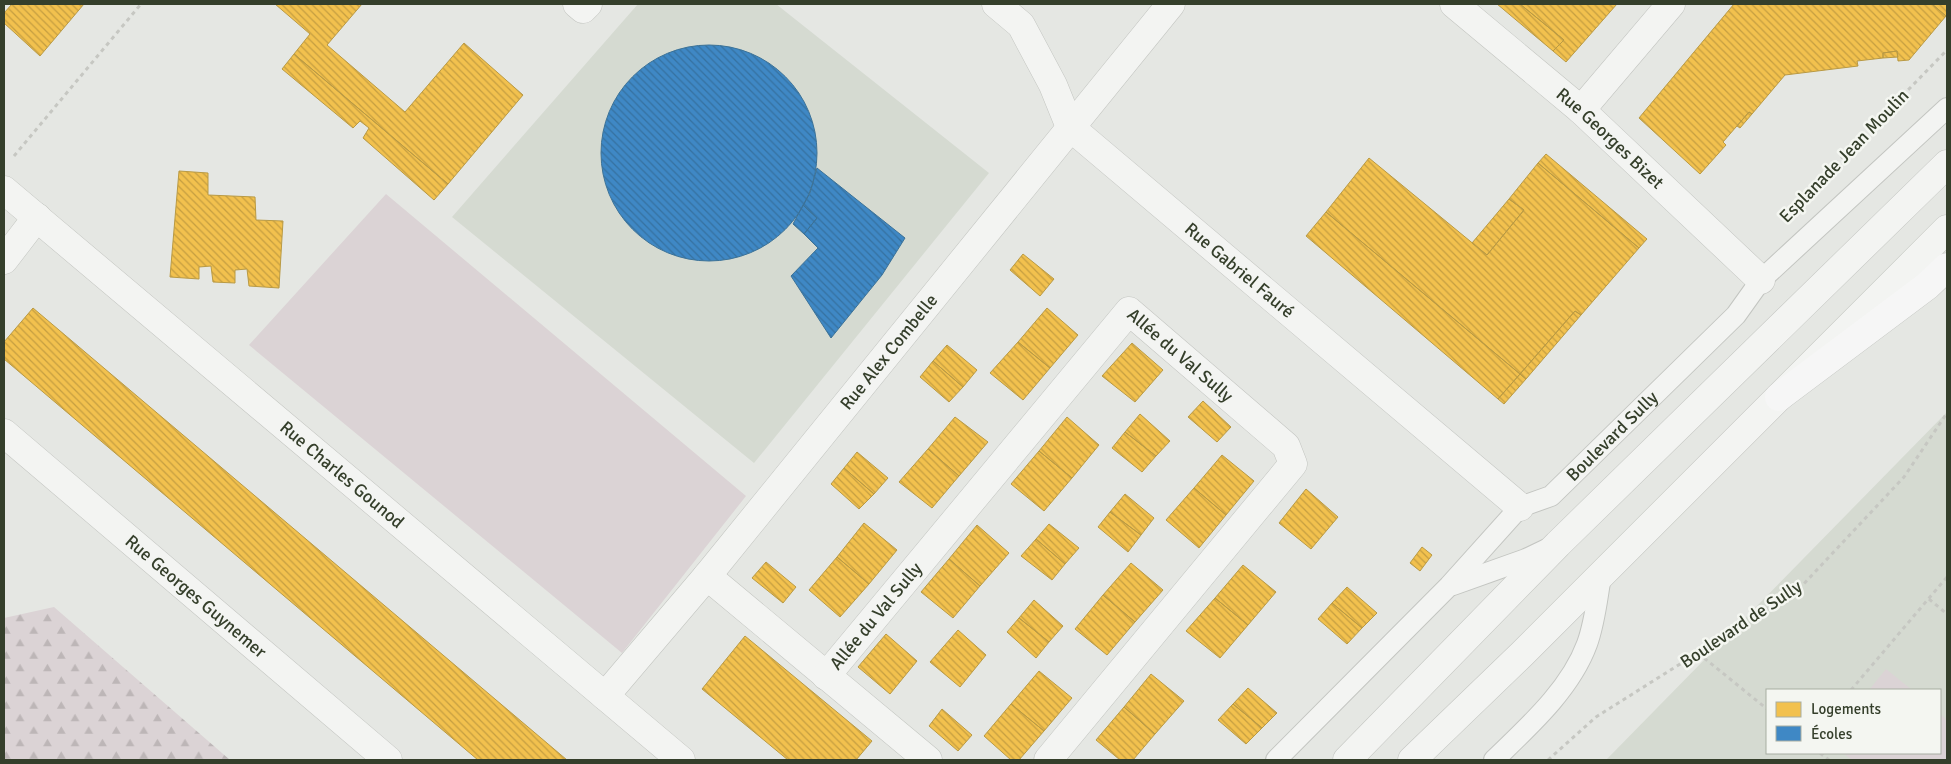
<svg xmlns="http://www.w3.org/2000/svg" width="1951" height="764" viewBox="0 0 1951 764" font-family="Signika,sans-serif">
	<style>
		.built { fill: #d5dad1; fill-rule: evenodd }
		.green { fill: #dbd3d5 }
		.forest { fill: url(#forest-firs) }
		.homes { fill: url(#homes-back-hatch); stroke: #b99a44 }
		.schools { fill: url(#schools-back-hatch); stroke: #3c7297 }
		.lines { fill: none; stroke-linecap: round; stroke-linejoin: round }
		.service-casing { stroke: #c3c5c1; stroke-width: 22 }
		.minor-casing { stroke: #c3c5c1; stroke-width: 29 }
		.tertiary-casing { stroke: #c3c5c1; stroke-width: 29 }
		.primary-casing { stroke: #c2c4c0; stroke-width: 29 }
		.path { stroke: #c6c7c2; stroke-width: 3; stroke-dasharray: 4 4; stroke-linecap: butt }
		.service { stroke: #f3f4f2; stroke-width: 20 }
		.minor { stroke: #f3f4f2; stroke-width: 28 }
		.tertiary { stroke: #f3f4f2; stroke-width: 28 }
		.primary { stroke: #f6f6f6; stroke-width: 28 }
		.labels { text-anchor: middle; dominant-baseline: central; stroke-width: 5; stroke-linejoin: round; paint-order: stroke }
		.street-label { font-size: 18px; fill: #353f2b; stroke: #f4f6f1 }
	</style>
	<defs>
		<pattern id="forest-firs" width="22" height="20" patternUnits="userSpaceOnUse" patternTransform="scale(1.25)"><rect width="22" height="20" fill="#dbd3d5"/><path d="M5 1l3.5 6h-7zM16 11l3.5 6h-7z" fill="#bdb6b7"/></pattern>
		<pattern id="homes-back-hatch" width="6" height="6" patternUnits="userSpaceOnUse" patternTransform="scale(1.25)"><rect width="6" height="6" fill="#f2c14e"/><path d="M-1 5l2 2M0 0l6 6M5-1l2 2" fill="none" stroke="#c59e41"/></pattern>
		<pattern id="schools-back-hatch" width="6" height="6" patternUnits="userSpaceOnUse" patternTransform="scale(1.25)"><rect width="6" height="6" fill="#3f88c5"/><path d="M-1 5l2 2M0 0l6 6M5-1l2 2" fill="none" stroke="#3671a0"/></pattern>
	</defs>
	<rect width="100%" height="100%" fill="#e5e7e3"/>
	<path class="built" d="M638,4H776L989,173L754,463L452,217Z
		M1947,412V760H1606ZM1767,690H1940V753H1767Z"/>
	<path class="green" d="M386,194L746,496L622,653L249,345Z
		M1886,669L1912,690H1869Z
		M1940,714L1947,720V760H1852L1843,753H1940Z"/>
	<path class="forest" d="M54,607L230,760H4V618Z"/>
	<path class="homes" d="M12,4H84L40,56L4,23V13Z
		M275,4H362L327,45L405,112L464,43L523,95L448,184L294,54L310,34Z
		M1497,4H1520L1564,40L1553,51Z
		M1520,4H1617L1566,62L1553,51L1564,40Z
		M1734,4H1932L1946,16L1909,60L1898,61L1897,51L1883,53V58L1857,61L1858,66L1785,75L1752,114L1749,112L1723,142L1726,145L1700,174L1639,118Z
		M1932,4H1947V15L1946,16Z
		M1897,51L1898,57L1883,58V53Z
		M294,54L448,184L434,200L363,138L369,128L360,121L353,128L282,69Z
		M1749,112L1752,114L1740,128L1737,126Z
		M1546,154L1647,239L1639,248L1538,163Z
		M1369,158L1487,255L1524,210L1509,199L1538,163L1639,248L1581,315L1575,311L1520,374L1326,212Z
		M179,171L208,173V195L255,197L256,220L283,221L279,288L249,286L247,269L235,270V283L213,282L211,266L199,267V279L170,277Z
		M1509,199L1524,210L1487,255L1472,243Z
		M1326,212L1520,374L1498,399L1306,236Z
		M1023,254L1054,279L1040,296L1010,270Z
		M33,308L567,760H478L4,359V342Z
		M1047,308L1078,335L1050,368L1018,342Z
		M1575,311L1581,315L1526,379L1520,374Z
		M1018,342L1050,368L1023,400L990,373Z
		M1132,343L1163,370L1135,402L1102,376Z
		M947,345L977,370L963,387L933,361Z
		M933,361L963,387L949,402L920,377Z
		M1520,374L1526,379L1504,404L1498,399Z
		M1203,401L1231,427L1217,442L1188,417Z
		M1140,414L1170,441L1156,456L1125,432Z
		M955,417L988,442L959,476L928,449Z
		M1067,417L1099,445L1072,478L1039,451Z
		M1125,432L1156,456L1142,472L1112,448Z
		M928,449L959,476L932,508L899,482Z
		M1039,451L1072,478L1044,511L1011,484Z
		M857,452L888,478L874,494L844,468Z
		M1222,455L1254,481L1226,515L1194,488Z
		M844,468L874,494L859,509L831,484Z
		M1194,488L1226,515L1199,548L1166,520Z
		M1306,489L1338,517L1311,549L1279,523Z
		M1125,494L1154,518L1141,535L1110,512Z
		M1110,512L1141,535L1128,552L1098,527Z
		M864,523L897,550L869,584L837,557Z
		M1049,524L1079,548L1065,564L1036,539Z
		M977,525L1009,553L980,586L949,559Z
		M1036,539L1065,564L1052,580L1021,556Z
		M1422,547L1432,555L1420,571L1410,563Z
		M837,557L869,584L840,617L809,590Z
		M949,559L980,586L953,618L921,592Z
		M766,562L796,587L783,603L752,578Z
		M1131,563L1163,590L1135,622L1103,595Z
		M1243,565L1276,592L1248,625L1215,598Z
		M1347,587L1377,613L1362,628L1332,603Z
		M1103,595L1135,622L1107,655L1075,629Z
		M1215,598L1248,625L1220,658L1186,631Z
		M1034,600L1063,626L1049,642L1019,618Z
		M1332,603L1362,628L1347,644L1318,619Z
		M1019,618L1049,642L1036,658L1007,632Z
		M958,630L986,655L960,687L930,662Z
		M886,634L917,661L890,694L858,667Z
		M745,636L872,741L856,760H788L702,689Z
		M1039,671L1072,698L1044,731L1011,704Z
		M1151,674L1184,701L1155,734L1124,707Z
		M1248,688L1277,713L1262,728L1233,704Z
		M1011,704L1044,731L1019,760H1011L984,736Z
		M1233,704L1262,728L1246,744L1218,720Z
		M1124,707L1155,734L1133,760H1120L1096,740Z
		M942,709L972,735L958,751L929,726Z"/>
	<path class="schools" d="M601 153a108 108 0 1 1 216 0a108 108 0 1 1-216 0Z
		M817,168L905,238L882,275L831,338L791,276L818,248L804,234L817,218L803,205L810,193Z
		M803,205L817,218L804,234L793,224Z"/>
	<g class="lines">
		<defs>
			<g id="service">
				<path d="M1453,585L1526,559L1547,549"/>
				<path id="s1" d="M1276,760L1449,586L1520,507L1551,496L1736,315L1761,280L1947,108"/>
				<path d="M1494,760C1528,727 1570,690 1587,644C1595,622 1597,599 1601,576"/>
			</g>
			<g id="minor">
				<path d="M577,4L583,9L588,4"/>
				<path id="s2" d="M996,4L1021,25L1053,85L1070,127L1520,507"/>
				<path id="s3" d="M1454,4L1581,110L1761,280"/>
				<path d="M1581,110L1671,4"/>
				<path id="s4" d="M4,190L681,760"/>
				<path d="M4,260L37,217"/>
				<path id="s5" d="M4,433L388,760"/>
				<path d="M707,576L928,760"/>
				<path id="s6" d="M826,676L1129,311L1286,446L1293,464L1048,760"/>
				<path id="s7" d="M605,696L707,576L1171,4"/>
			</g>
			<path id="tertiary" d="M1347,760L1558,544L1947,164
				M1412,760L1522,654L1947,229"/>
			<path id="primary" d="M1779,397L1927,286L1947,267"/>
		</defs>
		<use href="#service" class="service-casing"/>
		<use href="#minor" class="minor-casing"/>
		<use href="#tertiary" class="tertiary-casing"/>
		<use href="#primary" class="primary-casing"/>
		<path class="path" d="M14,156L141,4
			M1830,170L1947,50
			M1929,599L1947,614
			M1698,653L1767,709
			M1851,690L1947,577
			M1820,753L1829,760
			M1548,760L1596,717L1799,589L1904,477L1947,413"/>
		<use href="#service" class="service"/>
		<use href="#minor" class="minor"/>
		<use href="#tertiary" class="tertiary"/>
		<use href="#primary" class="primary"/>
	</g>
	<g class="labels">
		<g class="street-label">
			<text stroke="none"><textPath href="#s3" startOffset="206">Rue Georges Bizet</textPath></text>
			<text transform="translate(1844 156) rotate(-46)">Esplanade Jean Moulin</text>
			<text stroke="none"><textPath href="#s2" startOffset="368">Rue Gabriel Fauré</textPath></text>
			<text stroke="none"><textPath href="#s7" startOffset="446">Rue Alex Combelle</textPath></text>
			<text stroke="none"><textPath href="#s6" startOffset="542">Allée du Val Sully</textPath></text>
			<text stroke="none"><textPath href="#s1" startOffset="470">Boulevard Sully</textPath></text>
			<text stroke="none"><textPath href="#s4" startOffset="442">Rue Charles Gounod</textPath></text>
			<text stroke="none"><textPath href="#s5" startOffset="252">Rue Georges Guynemer</textPath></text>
			<text stroke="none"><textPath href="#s6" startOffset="78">Allée du Val Sully</textPath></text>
			<text transform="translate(1741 624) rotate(-34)">Boulevard de Sully</text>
		</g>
	</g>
	<rect width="1951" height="764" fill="none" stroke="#353f2b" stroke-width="10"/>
	<rect x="1766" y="689" width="175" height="65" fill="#f4f6f1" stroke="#a8ada2"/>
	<rect x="1776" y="702" width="25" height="15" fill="#f2c14e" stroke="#a8ada2"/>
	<text x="1811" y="714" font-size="15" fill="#353f2b">Logements</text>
	<rect x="1776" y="726" width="25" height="15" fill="#3f88c5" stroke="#a8ada2"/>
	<text x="1811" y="739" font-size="15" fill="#353f2b">Écoles</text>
</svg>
